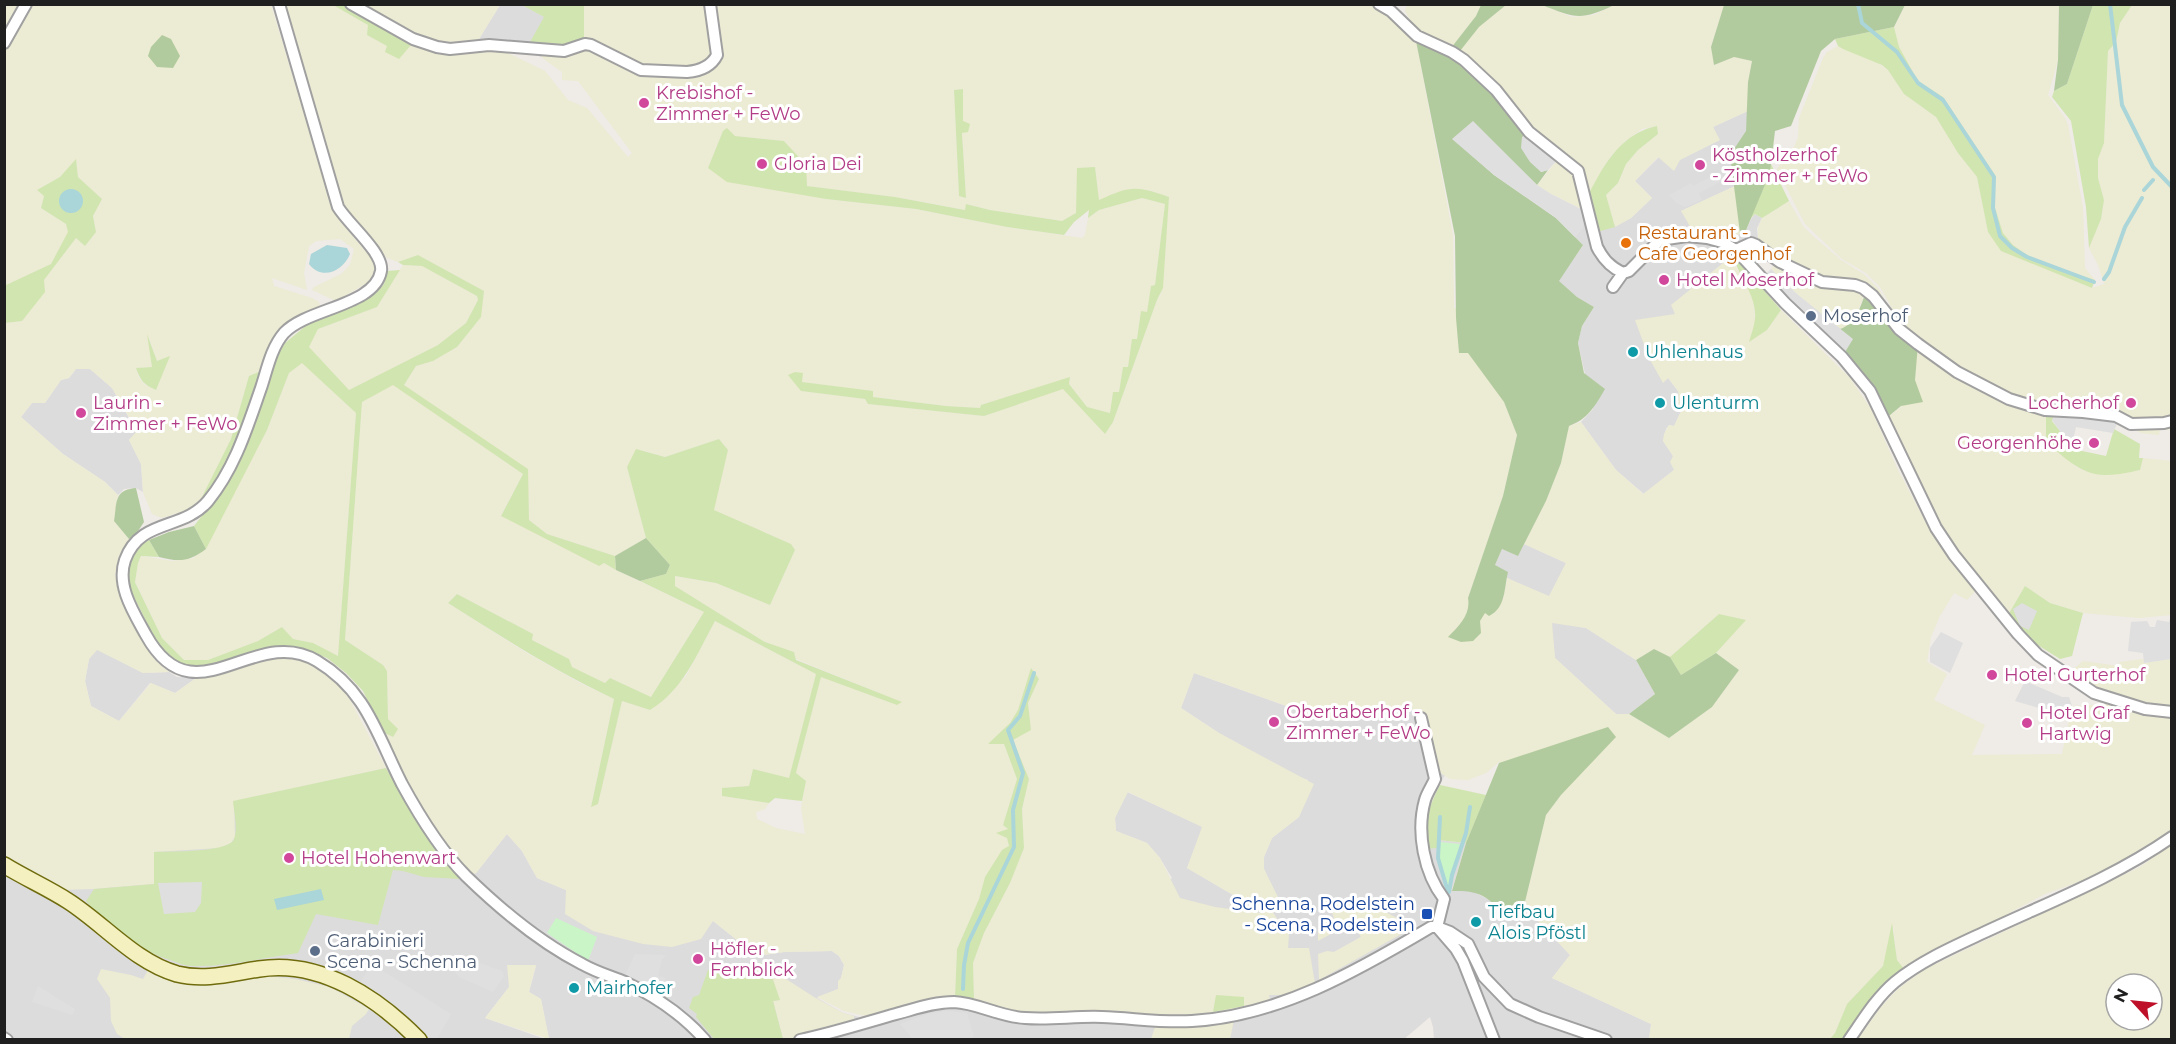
<svg xmlns="http://www.w3.org/2000/svg" width="2176" height="1044" viewBox="0 0 2176 1044" font-family="Montserrat,sans-serif">
	<style>
		.residential { fill: #dddcdc; fill-rule: evenodd }
		.farmland { fill: #ecebd3; fill-rule: evenodd }
		.grass { fill: #d1e5b0 }
		.forest { fill: #b2cb9e }
		.park { fill: #caf5c7 }
		.parking { fill: #dfdfdf }
		.water { fill: #aad5d9 }
		.lines { fill: none; stroke-linecap: round; stroke-linejoin: round }
		.stream { stroke: #aad5d9; stroke-width: 4 }
		.street-casing { stroke: #a0a0a0; stroke-width: 14 }
		.secondary-casing { stroke: #6f6c0e; stroke-width: 18 }
		.street { stroke: #fff; stroke-width: 10 }
		.secondary { stroke: #f5f0bf; stroke-width: 15 }
		.hotel-dot { fill: #d1479c; stroke: #fff; stroke-width: 2 }
		.food-dot { fill: #e8710a; stroke: #fff; stroke-width: 2 }
		.service-dot { fill: #5c6f8a; stroke: #fff; stroke-width: 2 }
		.culture-dot { fill: #0f9aa8; stroke: #fff; stroke-width: 2 }
		.transit-dot { fill: #1a4fb4; stroke: #fff; stroke-width: 2 }
		.labels { text-anchor: middle; dominant-baseline: central; stroke-width: 6; stroke-linejoin: round; paint-order: stroke }
		.hotel-label { font-size: 18px; fill: #b23c85; stroke: #fff; text-anchor: start }
		.food-label { font-size: 18px; fill: #c56008; stroke: #fff; text-anchor: start }
		.service-label { font-size: 18px; fill: #4e5e75; stroke: #fff; text-anchor: start }
		.culture-label { font-size: 18px; fill: #0d838f; stroke: #fff; text-anchor: start }
		.transit-label { font-size: 18px; fill: #164399; stroke: #fff; text-anchor: end }
	</style>
	<rect width="100%" height="100%" fill="#efebe6"/>
	<path class="residential" d="M500,5H522L545,17L531,42L559,46L541,57L523,49L502,50L479,39Z
		M1748,111L1746,132L1730,155L1735,186L1681,211L1736,238L1740,233L1744,235L1751,219L1755,214L1762,218L1757,228L1758,240L1733,255L1672,305L1675,314L1663,382L1668,378L1678,391L1683,407L1674,426L1669,425L1666,429L1663,441L1673,456L1675,469L1644,494L1616,470L1581,422L1593,409L1578,343L1582,326L1594,307L1577,297L1558,281L1583,245L1575,237L1583,227L1581,209L1588,200L1616,226L1631,218L1652,198L1635,181L1659,157L1674,170L1679,160L1719,140L1713,127Z
		M76,369H90L112,388L137,432L129,440L141,464L143,492L136,488L124,489L118,495L105,482L63,454L21,417L32,403H45L61,380L69,378Z
		M1524,544L1566,563L1549,597L1507,578L1495,565L1502,549L1518,555Z
		M1551,622L1586,628L1636,660L1655,694L1629,714H1616L1555,658Z
		M97,649L143,673L169,672L177,677L196,678L175,693L150,683L119,721L91,706L85,681L89,659Z
		M1194,673L1314,716L1337,721L1355,719L1400,708H1411L1421,718L1434,769L1445,775L1429,804L1438,840L1466,843L1452,890H1470L1490,900L1505,919L1524,906L1570,955L1552,978L1651,1024L1649,1040L1434,1039L1433,1027L1430,1017L1403,1040L549,1039L541,999L529,992L536,966L509,987L485,1018L545,1039L5,1040V865L386,768L417,822L460,879L476,873L507,834L522,851L537,878L566,890L713,921L757,956L784,952L832,951L839,956L844,965L841,978L838,989L817,998L843,1013L867,1019L926,1005H974L1172,878L1160,858L1147,843L1116,831L1115,818L1127,792L1203,827L1187,868L1240,899L1280,903L1264,869V857L1272,838L1299,817L1308,780L1292,774L1219,733L1181,708ZM1329,901L1413,927L1319,979L1334,952L1361,937L1353,922L1318,940L1334,918Z"/>
	<path class="farmland" d="M5,5H271L331,203L340,221L372,259L375,269L369,282L336,301L312,290L314,287L341,274L350,265L354,249L340,239L316,241L309,246L304,273L307,290L272,278L274,286L312,298L319,302L320,307L287,325L272,341L261,371L249,376L231,439L213,476L201,499L187,510L162,518L152,514L143,492L141,464L129,440L137,431L112,388L90,369H76L69,378L61,380L45,403H32L21,417L63,454L105,482L118,495L114,521L129,539L119,556L115,574L118,591L147,649L157,662L169,672L143,673L97,650L89,659L85,681L91,706L119,721L151,683L175,693L196,678L239,669L267,659L295,658L305,661L339,684L350,700L386,768L234,801L235,837L231,843L220,848L154,852V884L94,889L60,890L5,857V323L22,321L44,280L76,238L85,246L96,232L93,216L102,199L78,177L76,160L60,177L37,190L44,196L41,208L66,224L69,232L51,264L5,286ZM149,338L157,361L169,357L156,390L145,385L139,378L136,368L152,367Z
		M284,5H333L369,25L367,35L387,46L399,59L355,5H500L479,39L545,71L568,100L587,108L628,157L632,153L578,81L562,80V72L541,57L559,46L584,39V5H1376L1416,41L1453,235L1454,308H1456L1459,353L1468,352L1504,402L1517,435L1503,496L1468,598L1469,605L1465,618L1449,637L1461,642L1486,612L1503,600L1507,578L1549,596L1566,563L1524,544L1546,501L1561,463L1569,426L1581,422L1616,470L1643,494L1674,470L1670,462L1673,456L1663,441L1664,434L1669,425L1674,426L1683,407L1677,404L1679,397L1678,391L1668,378L1663,383L1649,358L1635,320L1675,314L1671,305L1733,255L1735,266L1749,289L1754,302L1755,321L1767,330L1781,310L1850,378L1871,409L1897,468L1927,525L1936,528L1884,420L1902,406L1915,381L1917,344L1903,328L1880,287L1866,273L1842,259L1805,224L1777,169L1795,145L1798,137L1799,118L1823,58L1827,52L1838,46L1875,61L1888,70L1904,94L1936,117L1958,153L1977,177L1988,232L2001,250L2092,288L2104,284L2098,265L2089,248L2101,219L2104,200L2098,178V159L2104,143L2108,51L2116,42L2120,23L2132,5H2170L2172,7L2171,430L2160,429L2159,435L2141,433L2118,421L2054,417L2046,414L2047,442L2077,467L2085,471L2106,475L2140,470L2143,458L2171,461V615L2139,618L2083,613L2050,603L2025,586L2008,615L1979,587L1967,600L1954,593L1940,616L1931,637L1927,662L1947,674L1934,700L1985,725L1972,755L2062,754L2072,706L2111,704L2171,717V833L2098,875L2045,894L2009,913L2000,921L1904,969L1897,960L1893,925L1883,966L1847,1004L1835,1033L1829,1040L1649,1039L1651,1024L1552,978L1570,955L1524,906L1546,815L1561,795L1499,762L1486,773L1468,780L1450,779L1434,769L1420,717L1411,708H1400L1355,719L1337,721L1315,716L1194,673L1181,708L1219,733L1314,784L1299,817L1272,838L1264,857V869L1281,903L1261,909L1240,899L1187,868L1202,827L1128,792L1115,818L1116,831L1147,843L1160,858L1180,898L1215,907L1260,913L1271,909L1279,922L1284,925H1289L1294,933L1289,934L1288,948H1309L1316,989L1298,995H1269L1271,1006L1235,1015L1230,1039H1151L1157,1021L1048,1018L974,1005L973,963L984,933L1010,883L1024,848L1022,809L1029,779L1013,739L1031,730L1028,703L1039,680L1031,668L1018,710L1010,723L989,744H1004L1017,779L1003,825L1008,829L998,833L1007,838L1009,846L985,877L979,899L957,949L955,997L928,999L875,1018L844,1011L817,997L838,989V981L841,978L844,965L839,956L832,951L784,952L757,956L713,921L701,939L672,947L643,944L593,931L565,914L566,890L537,878L522,851L507,834L476,873L467,876L446,854L376,729L393,737L388,719L387,671L383,665L345,640L362,402L393,384L523,474L501,515L604,563L616,570L704,612L651,697L610,678L605,683L572,667L569,659L532,640L533,634L457,594L448,603L525,652L578,682L614,699L591,806L598,804L622,701L650,710L686,676L715,621L816,674L789,779L753,769L749,786L722,788V796L769,803L765,809L756,812L757,819L776,828L805,834L801,808L806,781L796,773L821,676L897,705L901,702L796,659L794,652L765,642L675,586L674,576L716,583L770,605L795,550L791,544L713,510L728,450L719,439L665,457L645,451L627,467L646,538L615,556L547,534L529,520L527,469L404,385L416,366L433,361L457,347L480,317L484,291L418,255L398,262L387,258L344,208ZM963,89L962,132L966,198L959,196L954,90ZM723,131L735,136L784,141L806,165V186L895,197L966,210L967,204L990,210L1062,221L1076,213L1078,168L1095,167L1099,201L1148,190L1169,197L1161,294L1157,300L1113,422L1105,434L1063,388L984,416L868,404L865,399L801,391L803,373L802,382L873,392V397L946,406L980,408L981,405L1070,378L1069,384L1087,407L1110,413L1113,393L1119,392L1123,368H1128L1132,340L1137,339L1141,312L1147,313L1151,286L1155,285L1165,204L1142,198L1099,210L1088,218L1085,235L1082,238L1007,227L916,209L826,199L708,168ZM1719,614L1745,620L1716,653L1739,670L1712,707L1669,738L1629,714H1616L1555,658L1552,623L1586,628L1636,660L1654,649L1670,657Z
		M1407,5H1481L1476,16L1451,48L1421,32L1410,20L1405,11Z
		M1506,5H1542L1572,17L1594,15L1614,5H1724L1711,46L1714,65L1734,57L1752,61L1748,82V111L1713,127L1720,140L1680,160L1674,171L1658,157L1635,181L1652,198L1631,218L1615,227L1606,195L1618,183L1626,164L1638,150L1658,134L1657,126L1642,129L1624,142L1610,157L1595,182L1588,200L1581,209L1551,194L1537,185L1559,158L1457,60L1460,51L1479,27Z
		M1905,5H2059L2058,60L2048,95L2065,118L2068,125L2083,208L2085,268L2095,280L2058,268L2027,255L2013,245L2003,233L1995,208V175L1943,97L1918,81L1899,47L1894,28Z
		M1735,186L1740,233L1733,242L1718,237L1695,235L1681,211Z
		M1789,201L1803,226L1812,235L1841,260L1865,275L1878,288L1897,321L1877,297L1827,281L1783,262L1758,240V228L1762,218Z
		M1777,263L1866,292L1853,321L1848,326L1840,329L1797,294L1771,269Z
		M403,265L422,266L477,296L478,300L466,323L438,345L349,390L308,347L318,329L377,307Z
		M302,362L356,413L338,657L313,643L293,639L282,627L258,641L208,660H184L162,638L135,581L138,563L141,556L172,561L194,558L267,430L289,373Z
		M2143,659L2144,663L2171,659V712L2100,695L2071,671L2083,661L2119,666L2120,662Z
		M2171,844V1039H1858L1880,1008L1898,989L1923,970L2140,867ZM2116,984H2152V1020H2116Z
		M1329,901L1382,910L1414,927L1319,980L1318,954L1327,951L1334,952L1361,937L1353,922L1318,941V927L1334,918Z
		M507,965H536L529,992L541,999L549,1039L485,1018L509,987Z
		M769,968L814,997L843,1013L854,1016L855,1026L800,1039H783L773,1001L779,1000Z
		M101,969L131,975L143,979L148,970L180,981L265,976L295,979L330,987L369,1009L366,1014L352,1026L349,1039H125L117,1034L111,1021L110,998L97,979Z"/>
	<path class="grass" d="M333,5H357L411,45L399,59L385,52L387,46L367,35L368,25Z
		M522,5H584V39L559,46L530,42L544,17Z
		M2093,5H2132L2120,23L2116,42L2108,51L2104,143L2098,159V178L2104,200L2101,219L2089,248L2086,207L2071,121L2052,97L2054,91L2067,84Z
		M1894,27L1899,47L1918,81L1943,97L1995,175V208L2003,233L2013,245L2027,255L2058,268L2095,280L2092,288L2001,251L1988,232L1977,177L1958,153L1936,117L1904,94L1888,70L1882,65L1843,49L1838,46L1835,39Z
		M963,89V121L970,124L968,132L962,133L966,198L959,196L954,90Z
		M1657,126L1658,134L1638,150L1626,164L1618,183L1606,195L1615,227L1597,232C1594,223 1588,210 1588,200C1588,193 1595,182 1599,175C1613,151 1629,132 1657,126Z
		M727,128L735,136L784,141L806,165L807,186L895,197L965,210L966,204L990,210L1062,221L1076,213L1077,168L1095,167L1099,200C1130,186 1136,185 1169,197L1163,288L1157,300L1113,422L1105,434L1063,389L984,416L868,404L865,399L801,391L788,375L795,372L803,373L802,382L873,391V397L946,406L980,408L981,405L1070,377L1069,384L1087,407L1110,413L1113,392H1119L1123,367H1128L1132,339H1137L1141,311L1147,312L1151,286L1155,285L1165,204L1142,198L1099,210L1088,218L1089,210L1074,222L1064,235L1007,227L916,209L826,199L727,182L708,168L723,131Z
		M76,159L78,177L102,199L93,216L96,232L85,246L76,238L44,280L45,292L22,321L5,323L4,286L51,264L68,232L66,224L41,208L44,196L37,190L60,177Z
		M1771,164L1789,201L1762,218L1755,214L1750,219L1770,173Z
		M418,255L484,291L481,317L457,347L433,361L416,366L404,385L528,469L529,520L547,534L615,556L616,570L604,563L599,566L501,516L523,474L393,385L362,402L345,640L383,665L387,671L388,719L398,729L393,737L376,729L380,725L363,691L346,673L327,658L302,648L284,646L260,650L209,667L195,669L170,659L159,647L127,583L126,565L137,547L149,540L159,557L141,556L138,563L135,582L162,638L184,660H208L258,641L282,627L293,639L313,643L338,656L356,413L302,363L289,373L267,430L206,549L194,526L218,495L275,360L285,343L308,324L374,295L384,284L387,271L400,270L377,307L318,329L309,347L349,390L438,345L466,323L478,300L477,296L422,266L403,265L398,262Z
		M1733,255L1781,310L1767,330L1749,342C1751,335 1754,327 1755,319C1757,294 1738,277 1733,255Z
		M147,334L157,361L170,356L156,390C144,385 140,380 136,368L152,367Z
		M261,371C249,404 230,478 201,499L231,439L249,376Z
		M2046,414L2054,417L2052,421L2060,431L2058,446L2106,456L2114,429L2140,444L2139,458H2143L2140,470C2130,472 2118,475 2107,475C2082,476 2064,457 2046,442Z
		M719,439L728,450L714,510L791,544L795,550L770,605L716,583L675,576V586L765,642L794,652L796,660L902,702L897,705L821,677L796,773L806,781L802,801L775,798L769,803L722,796V788L749,786L753,769L789,778L816,674L715,621C697,654 683,690 650,710L622,701L598,804L591,807L614,699C556,672 502,637 448,603L457,594L533,634L532,640L569,659L572,667L605,683L610,678L651,697L704,612L640,581L666,574L670,565L646,538L627,467L636,449L665,457Z
		M2025,586L2050,603L2083,613L2072,656L2060,659L2031,641L2008,615Z
		M1719,614L1746,620L1716,653L1681,675L1670,657Z
		M1031,668L1039,679L1028,703L1031,730L1013,740L1029,779L1022,809L1024,848L1010,883L984,933L973,963L974,999L955,997L957,949L979,899L985,877L1002,850L1009,846L1007,838L996,833L1008,829L1003,825L1017,779L1004,744H988L1010,723L1018,710Z
		M386,768L417,822L460,879L424,877L403,871L393,870L378,925L316,914L298,953C262,958 227,967 191,966C185,966 179,963 173,961C137,950 110,929 86,901L94,889L154,884V852C168,851 229,853 234,839C238,829 234,812 233,801Z
		M1440,785L1486,795L1466,843L1438,840L1437,848L1427,849C1425,823 1427,809 1440,785Z
		M1892,923L1897,960L1904,969L1882,987L1842,1039L1829,1040L1835,1033L1847,1004L1883,966Z
		M762,963L769,968L780,1000L773,1001L783,1039H714L696,1017L697,1014L689,1008L693,997L699,995L708,970Z
		M1216,995L1244,997V1006L1213,1012Z"/>
	<path class="forest" d="M1481,5H1506L1479,27L1460,51L1451,48L1476,16Z
		M1542,5H1614C1581,21 1575,18 1542,5Z
		M1724,5H1905L1894,27L1835,39L1821,51L1791,126L1775,131L1770,173L1744,235L1740,233L1730,155L1746,131L1748,82L1752,61L1734,57L1714,65L1711,47Z
		M2059,5H2093L2067,84L2054,91L2058,60Z
		M162,35L171,39L180,56L173,68L157,67L148,56L151,47Z
		M1416,41L1457,60L1492,90L1529,132L1541,172L1548,170L1537,185L1473,122L1453,139L1494,175L1556,218L1583,245L1559,281L1577,297L1594,307L1582,326L1578,343L1584,373L1605,389C1595,406 1588,419 1569,426L1561,463L1546,501L1518,556L1502,549L1495,565L1508,572C1504,588 1506,608 1489,616L1485,613L1480,621L1481,633L1473,641L1461,642L1448,637C1459,626 1471,614 1468,598L1503,496L1517,435L1504,402L1468,353H1459L1456,318L1455,236Z
		M1866,292L1918,344L1915,380L1923,402L1901,406L1884,420L1842,357L1840,329C1856,324 1860,307 1866,292Z
		M136,488L144,522L134,537L129,539L114,521C117,502 114,490 136,488Z
		M194,526L206,549C189,562 179,562 159,557L149,540L169,532Z
		M646,538L670,565L666,574L640,581L616,570L615,556Z
		M1654,649L1670,657L1681,675L1716,653L1739,670L1712,707L1669,738L1629,714L1655,694L1636,660Z
		M1608,727L1616,737L1561,795L1546,815L1524,906L1505,919C1490,896 1479,890 1452,891L1466,843L1499,763Z"/>
	<path class="park" d="M1440,842L1460,844L1449,886H1447L1439,858Z
		M556,918L597,937L588,961L547,933Z"/>
	<path class="parking" d="M1473,121L1537,185L1551,194L1581,209L1583,227L1575,237L1556,218L1494,175L1452,139Z
		M1529,132L1560,157L1548,170L1541,172L1530,162L1521,148L1522,137Z
		M1720,172L1726,179L1699,193L1702,200L1685,207L1675,202L1669,195L1691,183L1693,186Z
		M1771,269L1797,294L1853,339L1842,357L1762,278Z
		M2056,411L2118,421L2113,433L2076,427L2071,449L2058,446L2060,431L2052,420Z
		M2022,603L2037,611L2029,630L2020,626L2015,614L2013,609Z
		M2171,616V659L2144,663L2143,653L2128,651L2131,622L2147,621L2150,627H2155L2157,620L2169,622Z
		M1941,632L1963,643L1950,673L1930,662V648Z
		M2025,681L2062,697H2069L2072,706L2066,709H2053V712L2015,701Z
		M202,882L201,903L195,912L164,914L158,883Z
		M635,954L666,955L662,959L658,976L666,978L659,995L624,978Z
		M466,958L502,971L504,976L493,992L459,977L453,970Z
		M372,964L451,1014L437,1039H424L357,987Z
		M38,986L75,1009L72,1015L32,1002Z
		M947,1011L967,1013L974,1037L962,1040L913,1039L900,1024L928,1014Z"/>
	<path class="water" d="M59 201a12 12 0 1 1 24 0a12 12 0 1 1-24 0Z
		M327,245L347,248L350,254C343,271 322,281 309,264L311,254Z
		M321,889L324,900L277,910L274,899Z"/>
	<g class="lines">
		<path class="stream" d="M1858,4L1862,23L1897,52L1918,83L1943,100L1994,177L1993,208L2000,236L2012,248L2027,257L2094,282
			M2110,4L2122,105L2153,167L2172,187
			M2144,190L2153,180
			M2104,279L2109,272L2125,227L2142,198
			M1440,817L1438,858L1448,892
			M1449,892L1452,875L1466,833L1470,807
			M963,989L964,965L968,943L1014,847L1013,810L1023,773L1008,730L1020,716L1034,673"/>
		<defs>
			<path id="street" d="M279,4L338,207C348,224 384,253 381,271C375,306 307,308 284,333C271,348 267,370 261,388C247,428 235,468 208,501C183,531 140,518 125,560C116,586 134,613 146,635C194,722 254,623 317,661C367,691 377,735 402,784C420,817 440,850 466,876C501,910 539,942 582,964C596,972 610,976 625,982C655,996 683,1015 705,1040
				M351,4L413,39L437,47L450,49L489,45L564,51L585,44L591,45L641,70L687,72C699,71 711,67 717,55L710,4
				M1379,4L1391,11L1417,36L1452,52L1464,60L1496,90L1529,132L1578,171L1597,247C1603,259 1610,267 1623,273
				M4,43L26,4
				M1736,250L1751,243L1756,245L1780,262L1822,282L1855,285L1863,288L1873,296L1899,329L1918,344L1957,372L2009,399L2045,410L2083,412L2116,416L2131,424L2164,423L2172,421
				M1613,287L1623,273L1629,271L1660,240L1687,236L1707,238L1722,242L1736,250L1785,303L1842,357L1870,391L1936,528L1954,555L2018,634L2038,655L2094,693L2145,709L2172,712
				M1421,718L1435,779C1432,786 1427,793 1425,800C1416,832 1424,873 1444,899L1437,927L1456,949L1463,961L1494,1040
				M4,1038L7,1040
				M800,1040C833,1033 864,1023 896,1014C915,1009 934,1002 954,1002C978,1003 1000,1017 1025,1018C1050,1020 1076,1016 1102,1017C1132,1018 1162,1023 1192,1021C1279,1016 1357,971 1431,927H1437L1450,932L1468,944L1484,977L1510,1004L1539,1017L1606,1040
				M1849,1040C1863,1020 1876,998 1895,982C1921,961 1953,947 1983,933C2047,903 2113,878 2172,837"/>
			<path id="secondary" d="M4,865C25,878 48,888 68,901C104,924 135,962 177,974C205,981 232,973 259,969C320,959 378,998 419,1040"/>
		</defs>
		<use href="#street" class="street-casing"/>
		<use href="#secondary" class="secondary-casing"/>
		<use href="#street" class="street"/>
		<use href="#secondary" class="secondary"/>
	</g>
	<g class="hotel-dot">
		<circle cx="644" cy="103" r="6"/>
		<circle cx="762" cy="164" r="6"/>
		<circle cx="1700" cy="165" r="6"/>
		<circle cx="1664" cy="280" r="6"/>
		<circle cx="2131" cy="403" r="6"/>
		<circle cx="81" cy="413" r="6"/>
		<circle cx="2094" cy="443" r="6"/>
		<circle cx="1992" cy="675" r="6"/>
		<circle cx="1274" cy="722" r="6"/>
		<circle cx="2027" cy="723" r="6"/>
		<circle cx="289" cy="858" r="6"/>
		<circle cx="698" cy="959" r="6"/>
	</g>
	<circle class="food-dot" cx="1626" cy="243" r="6"/>
	<g class="service-dot">
		<circle cx="1811" cy="316" r="6"/>
		<circle cx="315" cy="951" r="6"/>
	</g>
	<g class="culture-dot">
		<circle cx="1633" cy="352" r="6"/>
		<circle cx="1660" cy="403" r="6"/>
		<circle cx="1476" cy="922" r="6"/>
		<circle cx="574" cy="988" r="6"/>
	</g>
	<rect class="transit-dot" x="1421" y="908" width="12" height="12" rx="3"/>
	<g class="labels">
		<g class="hotel-label">
			<text x="656" y="93">Krebishof -<tspan x="656" dy="21">Zimmer + FeWo</tspan></text>
			<text x="1712" y="155">Köstholzerhof<tspan x="1712" dy="21">- Zimmer + FeWo</tspan></text>
			<text x="774" y="164">Gloria Dei</text>
			<text x="1676" y="280">Hotel Moserhof</text>
			<text x="93" y="403">Laurin -<tspan x="93" dy="21">Zimmer + FeWo</tspan></text>
			<text x="2119" y="403" text-anchor="end">Locherhof</text>
			<text x="2082" y="443" text-anchor="end">Georgenhöhe</text>
			<text x="2004" y="675">Hotel Gurterhof</text>
			<text x="1286" y="712">Obertaberhof -<tspan x="1286" dy="21">Zimmer + FeWo</tspan></text>
			<text x="2039" y="713">Hotel Graf<tspan x="2039" dy="21">Hartwig</tspan></text>
			<text x="301" y="858">Hotel Hohenwart</text>
			<text x="710" y="949">Höfler -<tspan x="710" dy="21">Fernblick</tspan></text>
		</g>
		<g class="food-label">
			<text x="1638" y="233">Restaurant -<tspan x="1638" dy="21">Cafe Georgenhof</tspan></text>
		</g>
		<g class="service-label">
			<text x="1823" y="316">Moserhof</text>
			<text x="327" y="941">Carabinieri<tspan x="327" dy="21">Scena - Schenna</tspan></text>
		</g>
		<g class="culture-label">
			<text x="1645" y="352">Uhlenhaus</text>
			<text x="1672" y="403">Ulenturm</text>
			<text x="1488" y="912">Tiefbau<tspan x="1488" dy="21">Alois Pföstl</tspan></text>
			<text x="586" y="988">Mairhofer</text>
		</g>
		<g class="transit-label">
			<text x="1415" y="904">Schenna, Rodelstein<tspan x="1415" dy="21">- Scena, Rodelstein</tspan></text>
		</g>
	</g>
	<rect width="2176" height="1044" fill="none" stroke="#1f1f1f" stroke-width="12"/>
	<g transform="translate(2134 1002) rotate(297)"><circle r="28" fill="#ffffff" stroke="#a5a5a5" stroke-width="1.5"/>
	<path d="M0-4.5L10 22L0 15L-10 22Z" fill="#be1028"/>
	<text y="-9" font-size="16" font-weight="bold" text-anchor="middle" fill="#1f1f1f">N</text>
	</g>
</svg>
